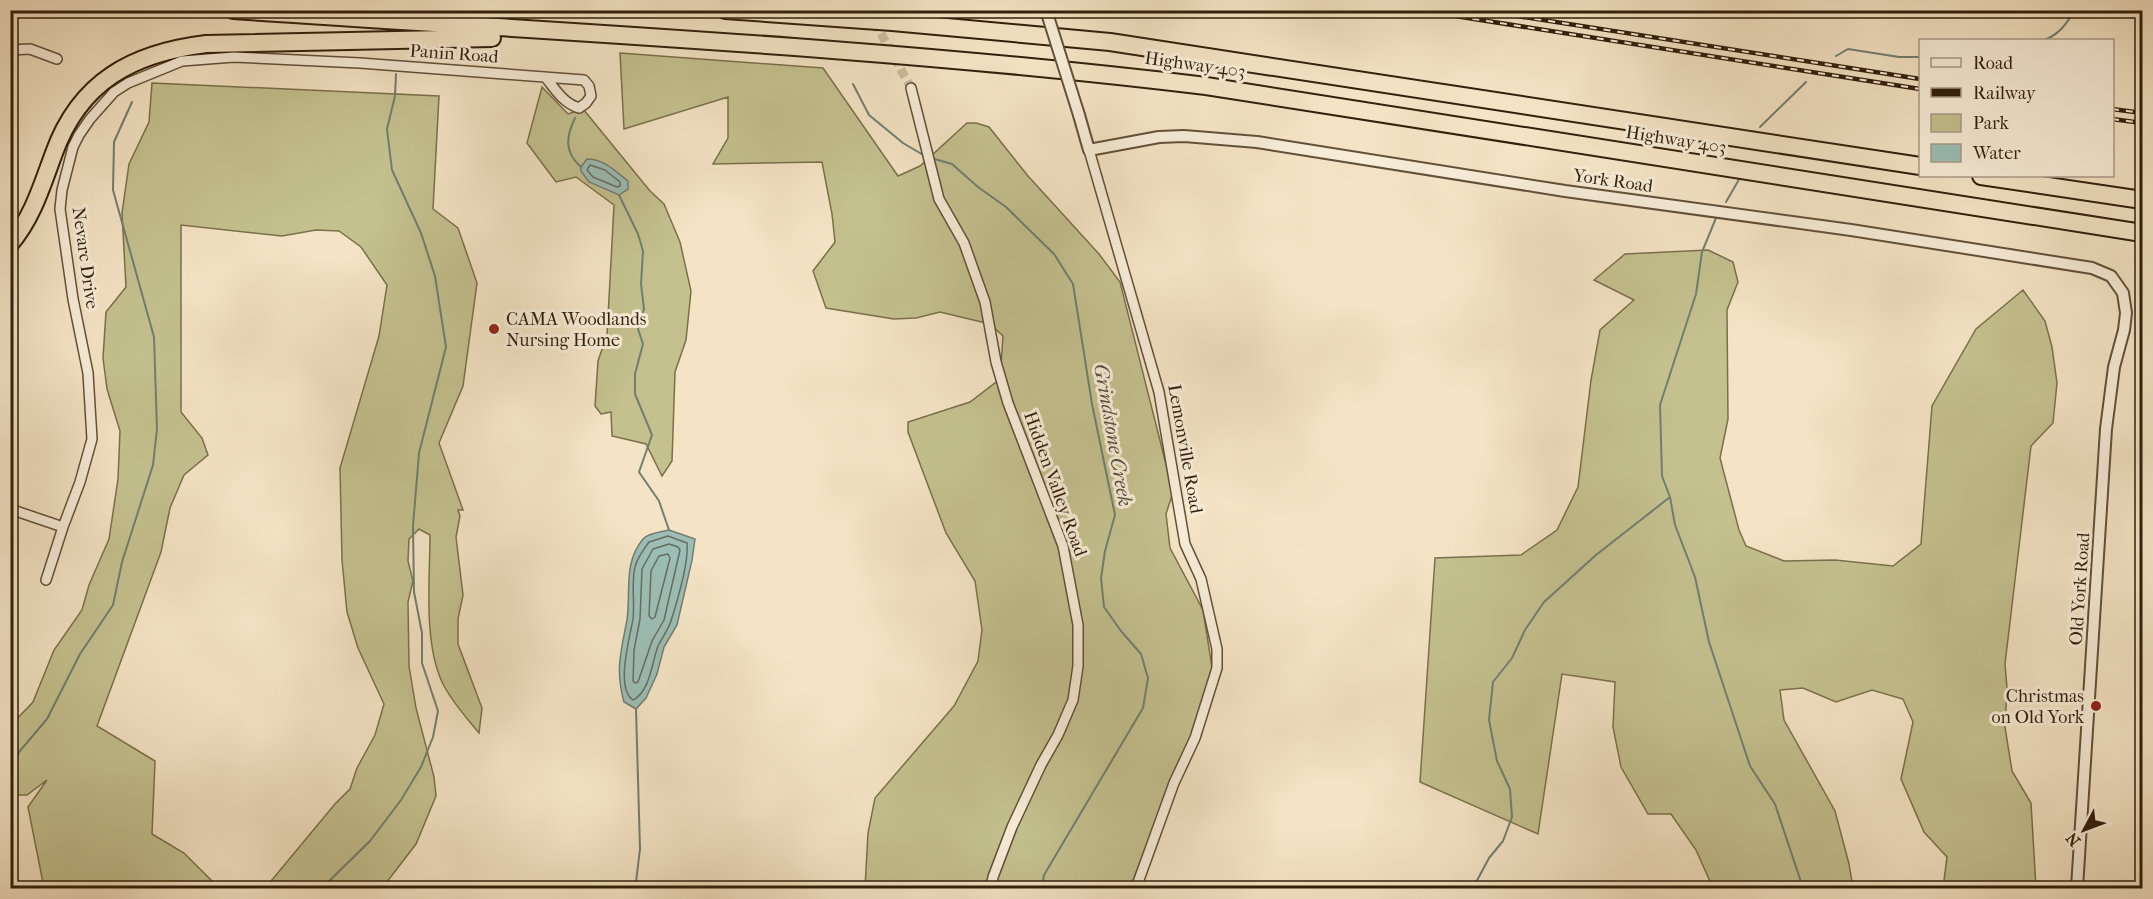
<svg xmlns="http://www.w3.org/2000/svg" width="2153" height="899" viewBox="0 0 2153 899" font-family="'IM FELL French Canon',serif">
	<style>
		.green { fill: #c4c18f; stroke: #7a704c; stroke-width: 1.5 }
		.water { fill: #9cbeb6; stroke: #717e71; stroke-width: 1.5 }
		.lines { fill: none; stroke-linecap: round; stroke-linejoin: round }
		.shore { stroke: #666e60; stroke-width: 1.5 }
		.stream { stroke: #717e71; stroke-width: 2 }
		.minor-tunnel { stroke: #cdbda0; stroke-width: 9; stroke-dasharray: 9 4.5; stroke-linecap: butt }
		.minor-casing { stroke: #625039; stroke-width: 12 }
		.tertiary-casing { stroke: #625039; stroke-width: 14 }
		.motorway-casing { stroke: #311f0a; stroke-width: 20 }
		.minor { stroke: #f8edd9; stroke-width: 9 }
		.tertiary { stroke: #f8edd9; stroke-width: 10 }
		.motorway { stroke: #f4e4c5; stroke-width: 16 }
		.rail-casing { stroke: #311f0a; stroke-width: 4.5 }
		.rail { stroke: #f8edd9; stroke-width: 2; stroke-dasharray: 7; stroke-linecap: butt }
		.tertiary-bridge-casing { stroke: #625039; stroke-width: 14; stroke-linecap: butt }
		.tertiary-bridge { stroke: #f8edd9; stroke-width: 10 }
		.poi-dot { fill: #8f2418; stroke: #f8edd9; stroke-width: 2 }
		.labels { text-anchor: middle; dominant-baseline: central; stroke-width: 6; stroke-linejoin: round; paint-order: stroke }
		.street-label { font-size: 18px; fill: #311f0a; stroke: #f8edd9 }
		.poi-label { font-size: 18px; fill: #311f0a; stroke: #f8edd9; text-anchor: start }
		.water-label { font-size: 20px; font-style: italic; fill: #514f3e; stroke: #f8edd9 }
	</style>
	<rect width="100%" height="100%" fill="#f4e4c5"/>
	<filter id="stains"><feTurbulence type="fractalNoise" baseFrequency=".00333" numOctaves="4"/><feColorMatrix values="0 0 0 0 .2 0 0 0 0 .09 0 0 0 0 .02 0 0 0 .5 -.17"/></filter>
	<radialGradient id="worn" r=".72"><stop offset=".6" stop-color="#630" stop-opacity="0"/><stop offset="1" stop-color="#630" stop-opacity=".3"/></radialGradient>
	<path class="green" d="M620,53L823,68L898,176L920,166L967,123H976L989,127L1028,176L1099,254L1120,282L1173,492L1166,514L1170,548L1203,610L1213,674L1204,714L1165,799L1130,888H865L868,833L875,798L954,706L978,661L982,630L975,581L946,533L908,432V422L970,402L1000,379L1003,336L990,324L940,312L916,318L894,319L826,308L813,271L835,242L832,214L822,162L713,164L728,138V97L624,129Z
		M152,83L439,96L433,209L458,228L477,283L463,386L439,443L463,510H458L460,516L456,537L463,595L458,619V644L482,708L479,733C466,717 452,702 443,684C423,643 430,579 430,535L419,529L409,539L408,561L413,581L408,602L409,666L416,708L434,777L436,796L416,844L383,887L271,881L335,804L350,789L357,768L375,735L384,704L358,648L347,612L342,560L340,468L379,336L387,285L361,247L339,231L316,230L282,236L181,225V412L202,438L208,455L184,475L170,508L161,552L97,726L155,761L152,834L184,853L219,888H44L28,807L47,780L27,795H11V725L33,702L54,650L82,610L89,585L109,539L118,479L120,431L107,389L103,358L106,312L126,287L122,213L129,164L149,122Z
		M542,87L568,114L583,109L650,191L664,204L680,242L691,291L686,340L675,372L672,461L662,476L646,444L612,436L611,412L601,414L595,406L598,361L607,335L614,205L576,177L556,182L527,143Z
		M1708,250L1733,262L1738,282L1727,310L1728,419L1720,458L1739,530L1746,546L1784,561L1835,560L1893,566L1921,544L1932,406L1976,329L2023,290L2045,321L2052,347L2057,383L2053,423L2031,446L2005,664L2007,688L2005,727L2012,771L2031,803L2036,888H1943L1947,857L1924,832L1901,779L1913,722L1903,699L1872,690L1836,702L1803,688L1780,690L1784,720L1835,811L1849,864L1853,888H1713L1696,850L1671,814H1648L1621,767L1613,727L1615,682L1562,674L1538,834L1420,782L1435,558L1521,555L1557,530L1578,487L1591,380L1600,330L1634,300L1594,280L1625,254Z"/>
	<path class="water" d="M587,159C604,159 615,171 628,181V189L619,195L589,182L581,171V167Z
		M669,530L695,539L692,560L677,625L664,647L657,674L646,698L636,709L624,702C615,670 621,651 627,620C631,591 623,563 643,539C648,533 661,532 669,530Z"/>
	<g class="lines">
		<path class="shore" d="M590,165L605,170L620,182V186L617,187L593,177L587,170Z
			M668,536L687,543C689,562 677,602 671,621C668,630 662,638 658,646C652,662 650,692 633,700C615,688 630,637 633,619C635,602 631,583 635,567C637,558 643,550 649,542Z
			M669,544L678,547L680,550L664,620L652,641L638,682L635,683L633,681L634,650L640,619L642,569L653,549Z
			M668,554L670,558L655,617L652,619L649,616L651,571L659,556Z"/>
		<path class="stream" d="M2044,40C2059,35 2067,23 2075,10
			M1836,56L1848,49L1899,57H1920
			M853,84L869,115L903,143L925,156
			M575,118C566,137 564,152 581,167
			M1760,127L1806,82
			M931,158L952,164L978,187L1006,207L1054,254L1073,284L1092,404L1115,515L1105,551L1101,578L1104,607L1121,631L1141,654L1148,678L1143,708L1044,875L1042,888
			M619,195L638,234L643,251L641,284L644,309L638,329L643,344L635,374V394L652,435L639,472L659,501L669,530
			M1726,202L1741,176
			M1716,218L1702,252L1696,294L1660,405L1662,476L1670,497L1675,525L1695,577L1709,642L1750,766L1775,804L1803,888
			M636,709L640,849L636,882L638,888
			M10,773L19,752L47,719L80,654L113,605L122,562L153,465L157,429L154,337L113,190L114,142L132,102
			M10,887L11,888
			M322,888L370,841L401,800L421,767L433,737L438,711L422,663V633L414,592L413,526L419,453L446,347L435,276L421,233L392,170L387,129L395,96L396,74
			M1473,888L1489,858L1503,841L1512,817L1510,789L1497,761L1489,720L1493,682L1512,658L1525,630L1544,602L1596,555L1670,497"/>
		<path class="minor-tunnel" d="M868,10L911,88"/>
		<defs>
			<path id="minor" d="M10,50L30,49L57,59
				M911,88L939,199L964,243L985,302L996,362L1008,403L1063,546L1078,625V666L1073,700L1058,735L1041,765L1012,827L993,877L991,888
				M1089,150L1159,392L1185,544L1201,579L1217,649V668L1195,738L1174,783L1136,888
				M10,509L63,527
				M46,580L63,527L80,482L92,439L88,373L73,299L60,209L62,190L73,147L79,135L90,119L114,92L128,83L182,61L234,57L360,63L584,80L589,86L591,96L586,103L579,108C563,103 556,90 546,78"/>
			<path id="tertiary" d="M1079,115L1089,150L1159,137L1184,136L1257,142L1565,191L1851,230L2092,268L2111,276L2123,293L2126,313L2124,330L2114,367L2106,429L2077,888"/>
			<path id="motorway" d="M233,10C558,32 883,47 1206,86L2142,233
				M725,10L892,22L1110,42L1920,166
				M1981,176L2142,200
				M10,244C33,217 42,185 54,153C80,81 133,53 206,44L492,38"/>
		</defs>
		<use href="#minor" class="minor-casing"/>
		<use href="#tertiary" class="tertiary-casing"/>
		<use href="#motorway" class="motorway-casing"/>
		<use href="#minor" class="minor"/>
		<use href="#tertiary" class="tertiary"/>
		<use href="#motorway" class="motorway"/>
		<defs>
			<path id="rail" d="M1417,10L1920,89
				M1479,10L1920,79
				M2112,109L2142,113
				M2112,119L2142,123"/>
		</defs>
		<use href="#rail" class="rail-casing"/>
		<use href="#rail" class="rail"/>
		<defs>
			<path id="tertiary-bridge" d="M1046,10L1079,115"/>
		</defs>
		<use href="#tertiary-bridge" class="tertiary-bridge-casing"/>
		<use href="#tertiary-bridge" class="tertiary-bridge"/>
	</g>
	<g class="poi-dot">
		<circle cx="494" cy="329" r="6"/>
		<circle cx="2096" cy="706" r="6"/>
	</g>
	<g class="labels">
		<g class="street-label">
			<text transform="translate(454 54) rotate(4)">Panin Road</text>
			<text transform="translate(1195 65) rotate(8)">Highway 403</text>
			<text transform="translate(1676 140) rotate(9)">Highway 403</text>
			<text transform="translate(1613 181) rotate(8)">York Road</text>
			<text transform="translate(85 258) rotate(82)">Nevarc Drive</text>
			<text transform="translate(1185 449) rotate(80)">Lemonville Road</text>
			<text transform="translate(1055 484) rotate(70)">Hidden Valley Road</text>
			<text transform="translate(2080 589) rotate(-86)">Old York Road</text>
		</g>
		<g class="poi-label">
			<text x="506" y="319">CAMA Woodlands<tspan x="506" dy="21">Nursing Home</tspan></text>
			<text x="2084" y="696" text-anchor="end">Christmas<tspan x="2084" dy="21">on Old York</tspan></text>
		</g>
		<g class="water-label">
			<text transform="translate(1113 435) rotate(80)">Grindstone Creek</text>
		</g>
	</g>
	<rect width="2153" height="899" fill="none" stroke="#f4e4c5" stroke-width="36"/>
	<rect x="12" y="12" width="2129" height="875" fill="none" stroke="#311f0a" stroke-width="3"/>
	<rect x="18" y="18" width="2117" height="863" fill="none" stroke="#311f0a" stroke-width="1.5"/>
	<rect x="1919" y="39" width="195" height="138" fill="#f8edd9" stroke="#a89b86" stroke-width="1.5"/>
	<rect x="1931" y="58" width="30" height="9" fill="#f8edd9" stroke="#a89b86" stroke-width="1.5"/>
	<text x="1973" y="69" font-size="18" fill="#311f0a">Road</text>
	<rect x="1931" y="88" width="30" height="9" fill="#311f0a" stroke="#a89b86" stroke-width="1.5"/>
	<text x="1973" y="99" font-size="18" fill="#311f0a">Railway</text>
	<rect x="1931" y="114" width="30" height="18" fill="#c4c18f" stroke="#a89b86" stroke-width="1.5"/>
	<text x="1973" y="129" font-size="18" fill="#311f0a">Park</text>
	<rect x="1931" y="144" width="30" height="18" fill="#9cbeb6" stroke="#a89b86" stroke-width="1.5"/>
	<text x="1973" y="159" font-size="18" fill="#311f0a">Water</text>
	<g transform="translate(2084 830) rotate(229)" stroke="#f8edd9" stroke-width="4.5" paint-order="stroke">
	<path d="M0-4.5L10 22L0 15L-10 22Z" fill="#311f0a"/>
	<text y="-9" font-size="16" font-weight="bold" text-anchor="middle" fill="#311f0a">N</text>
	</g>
	<rect width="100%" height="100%" filter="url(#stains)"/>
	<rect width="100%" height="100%" fill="url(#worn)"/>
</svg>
